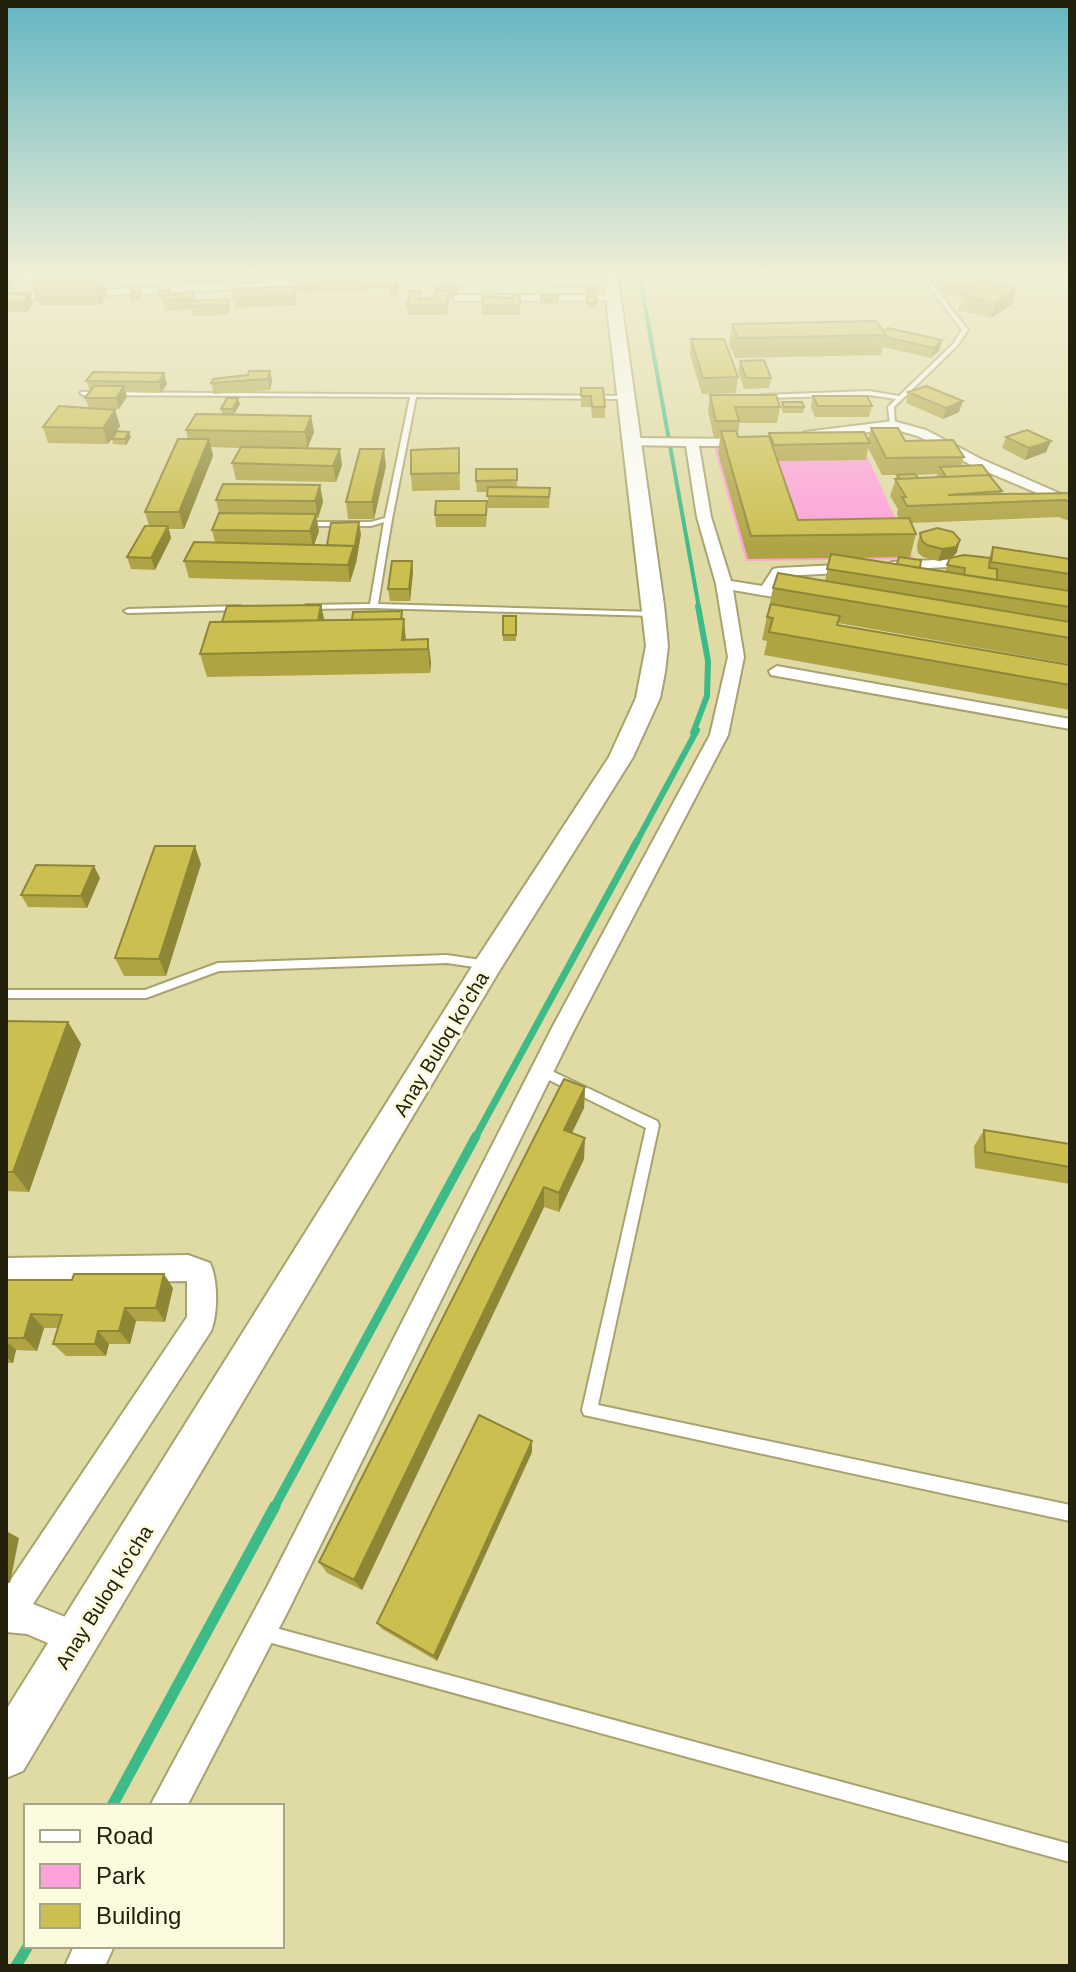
<svg xmlns="http://www.w3.org/2000/svg" width="1076" height="1972" viewBox="0 0 1076 1972" font-family="Helvetica,sans-serif">
	<style>
		.green { fill: #ffa1db }
		.lines { fill: none; stroke-linecap: round; stroke-linejoin: round }
		.stream-far4 { stroke: #3cba88; stroke-width: 4 }
		.stream-far3 { stroke: #3cba88; stroke-width: 6 }
		.stream-far2 { stroke: #3cba88; stroke-width: 7 }
		.stream-far1 { stroke: #3cba88; stroke-width: 9 }
		.stream { stroke: #3cba88; stroke-width: 11 }
		.lane-casing { stroke: #a8a26e; stroke-width: 4 }
		.street-casing { stroke: #a8a26e; stroke-width: 4 }
		.secondary-casing { stroke: #a8a26e; stroke-width: 4 }
		.lane { fill: #fff; fill-rule: evenodd }
		.street { fill: #fff; fill-rule: evenodd }
		.secondary { fill: #fff; fill-rule: evenodd }
		.wall { fill: #afa444; fill-rule: evenodd }
		.shaded-wall { fill: #8e8637 }
		.building { fill: #cbbf4f; stroke: #8e8637; stroke-width: 2 }
		.labels { text-anchor: middle; dominant-baseline: central; stroke-width: 6; stroke-linejoin: round; paint-order: stroke }
		.street-label { font-size: 20px; fill: #23210c; stroke: #fdfbdf }
	</style>
	<rect width="100%" height="100%" fill="#e0dba4"/>
	<path class="green" d="M863,447L914,559L746,561L714,448Z"/>
	<g class="lines">
		<path class="stream-far4" d="M639,272L699,608"/>
		<path class="stream-far3" d="M636,843L697,730L693,733L707,696L708,661L698,606"/>
		<path class="stream-far2" d="M475,1138L637,841"/>
		<path class="stream-far1" d="M274,1508L476,1136"/>
		<path class="stream" d="M112,1806L275,1506
			M16,1966L28,1946"/>
		<defs>
			<path id="lane" d="M918,272H923L968,330L957,346L894,407L895,426L890,425L888,407L896,399L869,395L760,398V396L762,395L869,391L899,396L953,344L962,330Z
				M81,392L628,396V398L626,399L416,397L392,519L378,604L654,612L658,614L654,616L374,608L306,609V605H309L370,604L384,522L371,526H303L299,524L303,522H371L385,518L410,397L83,395L80,393Z
				M240,606L244,608L243,610L128,613L124,611L128,609Z
				M447,955L488,961L493,965L488,969L447,963L219,971L146,998H6V990H145L218,963Z
				M541,1066L657,1121L659,1125L598,1405L1070,1505V1521L584,1415L582,1410L646,1128L537,1074L535,1071L537,1068Z
				M261,1624L1070,1844V1862L261,1640L255,1638L253,1632L255,1626Z"/>
			<path id="street" d="M60,272H99L6,283V277Z
				M367,277L611,278L616,281L611,284L363,282V278Z
				M328,280L329,282L324,285L6,300V294Z
				M614,295L618,296V300L457,301L452,298L457,295Z
				M893,421L926,430L981,459L1070,498V507L971,465L918,436L893,429L805,440L799,436L805,432Z
				M632,438L752,439V445L747,446H699L711,517L731,581L762,586L773,569L778,568L858,564L865,568L858,572L783,576L776,588L807,594V600L802,602L733,590L744,657L728,735L572,1034L288,1611L187,1806H150L266,1589L553,1026L710,735L728,657L716,584L697,517L686,446L627,445V439Z
				M978,558L985,562L983,565L892,570L885,566L892,562Z
				M777,666L1070,719V729L771,675L769,671Z
				M188,1255L210,1263C218,1280 218,1313 211,1331L33,1604L90,1627L95,1639L90,1651L78,1656L27,1634L6,1632V1587L187,1317V1281L6,1284V1258Z
				M74,1946H114L105,1966H65Z"/>
			<path id="secondary" d="M603,272H617L664,605L668,646L665,672L660,698L633,757L498,973L23,1771L6,1778V1710L478,957L609,757L636,698L646,646Z"/>
		</defs>
		<use href="#lane" class="lane-casing"/>
		<use href="#street" class="street-casing"/>
		<use href="#secondary" class="secondary-casing"/>
		<use href="#lane" class="lane"/>
		<use href="#street" class="street"/>
		<use href="#secondary" class="secondary"/>
	</g>
	<path class="wall" d="M328,272H395L398,297H391L390,288L298,294L296,284L329,274Z
		M925,272H967L983,282L1012,304L991,318L958,310L962,295H945L936,284L938,275H927Z
		M103,281L107,295L101,305H38L33,290Z
		M586,284H595V296H586Z
		M295,286L297,305L235,308L233,298Z
		M458,287L457,296H449L447,315H408L407,305L434,299Z
		M6,295L33,304L26,312H6Z
		M142,295L140,301L131,302L130,297Z
		M196,295L195,301L228,299L230,309L228,315L193,316L191,309L165,311L163,301L160,300L159,296Z
		M541,295L558,296V305L541,304Z
		M520,296V315H482V305Z
		M596,297V308H587V302Z
		M732,324L884,332L942,340L939,351L931,358L883,347L881,355L735,358L729,344Z
		M691,339L738,377L736,393L702,394L690,355Z
		M740,361L771,378L769,388L744,389L738,371Z
		M270,371L272,381L270,390L214,394L211,383Z
		M164,373L167,384L161,393L126,392L127,397L119,409H105L115,410L120,426L117,431L131,437L126,445L113,444L112,439L108,444L48,443L43,427L89,408L85,398L90,391L86,381Z
		M581,388L605,407V418H592L591,407H581Z
		M908,392L959,412L943,419L906,403Z
		M710,395L780,407L777,423H739L738,437L769,436V433L868,440L871,428L905,441L964,457L961,466L1002,491L1001,494L1070,493V521L1058,517L911,523L916,534L910,557H899L920,568L945,572L950,559L938,561L923,557L918,553L917,545L920,533L957,552L953,557L989,558L993,547L1070,559V664L838,623L837,625L1070,665V710L764,655L767,641L762,640L773,588L825,581L830,558L748,559L718,453L720,438H714L708,411ZM868,448L882,475H904H897L890,496L898,509L897,514L899,518L798,520L778,461L866,460ZM937,474V477L918,478L915,475ZM899,557L897,564L854,558Z
		M813,396L872,406L869,417H815L811,407Z
		M782,402L804,407L803,413H783L781,407Z
		M240,404L234,414H222L221,409Z
		M311,416L314,432L308,448L342,465L336,482L236,480L232,463L240,448L211,447L213,456L184,529H169L171,538L155,570L131,569L127,557L149,526L145,512L188,439L186,430Z
		M1006,437L1051,441L1046,452L1025,460L1002,448Z
		M459,448L460,490L412,491L411,474Z
		M386,466L374,519H348L346,502Z
		M517,469V488H550L549,508H488V492H477L476,481Z
		M320,485L323,502L318,518H316L319,531L314,545H327L361,534L356,563L350,582L189,578L184,561L215,542L212,530L219,513L216,500Z
		M487,513L486,527H436L435,515Z
		M412,561L413,572L410,601H390L388,589Z
		M503,616H516V641H503Z
		M403,619L406,640L428,639L431,663L430,673L207,677L200,654L324,620Z
		M201,864L166,976H124L115,958Z
		M100,878L87,908L28,907L21,895Z
		M6,1021L68,1022L81,1044L29,1192L6,1191Z
		M585,1087L584,1108L572,1133L584,1159L559,1212L544,1207L362,1590L327,1573L319,1562Z
		M984,1130L1070,1144V1184L975,1168L974,1146Z
		M6,1280L173,1288L165,1322L136,1321L130,1344H109L106,1356H66L53,1344L58,1328H44L37,1351L16,1350L13,1363H6Z
		M532,1452L437,1661L382,1629L377,1623Z"/>
	<path class="shaded-wall" d="M8,272H10L12,280L9,291H6V279Z
		M109,272H145V276L111,279Z
		M146,272H174V276L148,278Z
		M206,272H250L251,278L182,284L180,274Z
		M103,281L107,295L101,305L96,290Z
		M1016,289L1012,304L991,318L995,303Z
		M449,291V301L447,315L446,305Z
		M30,294L33,304L26,312L22,302Z
		M228,299L230,309L228,315L226,305Z
		M942,340L939,351L931,358L934,348Z
		M270,371L272,381L270,390L268,379Z
		M164,373L167,384L161,393L159,382Z
		M124,386L127,397L119,409L116,398Z
		M238,398L240,404L234,414L233,409Z
		M963,401L959,412L943,419L946,408Z
		M115,410L120,426L108,444L103,428Z
		M311,416L314,432L307,449L305,432Z
		M129,432L131,437L126,445L125,439Z
		M209,439L213,456L184,529L179,512Z
		M1051,441L1046,452L1025,460L1029,448Z
		M340,449L342,465L336,482L333,466Z
		M384,449L386,466L374,519L372,502Z
		M320,485L323,502L318,518L315,501Z
		M316,514L319,531L313,548L310,531Z
		M359,522L361,534L356,563L354,551Z
		M168,526L171,538L155,570L151,558Z
		M960,540L957,552L952,558L938,561L942,549Z
		M354,546L356,563L350,582L348,565Z
		M412,561L413,572L410,601L409,589Z
		M321,605L325,623H318Z
		M402,611L403,623L404,619L406,642L402,640Z
		M428,639L431,663L430,673L428,649Z
		M195,846L201,864L166,976L159,959Z
		M94,866L100,878L87,908L81,896Z
		M68,1022L81,1044L29,1192L13,1172Z
		M585,1087L584,1108L563,1151L564,1130Z
		M585,1138L584,1159L559,1212V1193Z
		M544,1187V1207L362,1590L354,1580Z
		M164,1274L173,1288L165,1322L156,1308Z
		M125,1308L136,1321L130,1344L119,1331Z
		M31,1314L44,1328L37,1351L24,1338Z
		M98,1331L109,1344L106,1356L95,1344Z
		M6,1341L16,1350L13,1363L6,1357Z
		M532,1441V1452L437,1661L434,1656Z
		M6,1531L19,1538L10,1583L6,1581Z"/>
	<path class="building" d="M180,272H206L180,274Z
		M371,272H395L397,287H390L389,278L296,284L297,275Z
		M942,272H967L968,273L943,274Z
		M976,273L983,282L978,285H947L938,274Z
		M41,281H103L96,290H33Z
		M983,281L1016,289L995,303L962,295Z
		M586,284H595L596,291H586Z
		M295,286V295L233,298L234,289Z
		M438,287H458L457,291H436Z
		M170,289L169,295L159,296L160,290Z
		M140,290L139,296L130,297L131,291Z
		M193,291V299L163,301L164,296Z
		M410,291H421L419,299H434L435,291H449L446,305H407Z
		M7,294H30L22,302H6V295Z
		M541,295L558,296V300L541,299Z
		M483,296L513,298V296H520V305H482Z
		M587,297H596V303H587Z
		M228,299L226,305L190,306L191,301Z
		M876,321L886,335L738,338L732,324Z
		M888,328L942,340L934,348L885,337L886,335L884,332Z
		M691,339H724L738,377L703,378Z
		M764,360L771,378H746L740,361Z
		M249,371H270L268,379L211,383L213,379L248,375Z
		M93,372L164,373L159,382L86,381Z
		M94,386H124L116,398H85Z
		M926,386L963,401L946,408L908,392Z
		M581,388H603L605,407H592L591,396H581Z
		M710,395H776L780,407H735L739,421H716Z
		M813,396H867L872,406H818Z
		M227,398H238L233,409H221Z
		M782,402H802L804,407H784Z
		M59,406L115,410L103,428L43,427Z
		M196,414L311,416L305,432L186,430Z
		M871,428H898L905,441L953,440L964,457L886,458Z
		M1027,430L1051,441L1029,448L1006,437Z
		M117,431L129,432L125,439H112Z
		M721,431H736L738,437L769,436L798,520L909,518L916,534L751,536Z
		M864,432L870,443L774,445L769,433Z
		M178,439H209L179,512H145Z
		M241,447L340,449L333,466L232,463Z
		M459,448V473L411,474V450Z
		M360,449H384L372,502H346Z
		M982,465L992,478L989,475L946,477L940,467Z
		M476,469H517V480L476,481Z
		M915,474L918,478L900,479L897,475Z
		M989,475L1002,491L948,495L1070,493V502L1065,500L907,506L902,497H906L895,479Z
		M223,484L320,485L315,501L216,500Z
		M488,487L550,488L549,497L487,496Z
		M436,501H487L486,515H435Z
		M219,513L316,514L310,531L212,530Z
		M359,522L354,551V546L327,545L331,523Z
		M145,526H168L151,558L127,557Z
		M937,528L953,532L960,540L956,547L942,549L927,545L922,541L920,533Z
		M194,542L354,546L348,565L184,561Z
		M993,547L1070,559V574L991,562Z
		M831,554L1070,591V607L827,569Z
		M964,555L990,558L989,568L997,569V580L964,575L965,568L947,565L950,558Z
		M899,557L921,560L920,568L897,564Z
		M392,561H412L409,589H388Z
		M778,573L1070,622V638L773,588Z
		M771,604L840,616L837,625L1070,665V685L769,632L773,618L767,617Z
		M321,605L318,621L222,622L227,606Z
		M402,611L401,619L352,620L353,612Z
		M503,616H516V635H503Z
		M404,619L402,640L428,639V649L200,654L210,622Z
		M155,846H195L159,959L115,958Z
		M36,865L94,866L81,896L21,895Z
		M6,1021L68,1022L13,1172H6Z
		M564,1079L585,1087L564,1130L585,1138L559,1193L544,1187L354,1580L319,1562Z
		M984,1130L1070,1144V1167L985,1152Z
		M74,1274H164L156,1308H125L119,1331H98L95,1344H53L62,1315L31,1314L24,1338H6V1280H72Z
		M479,1415L532,1441L434,1656L377,1623Z"/>
	<linearGradient id="sky" x2="0" y2="1"><stop stop-color="#63b6c2"/><stop offset="0.5" stop-color="#f1efd6"/><stop offset="1" stop-color="#f1efd6" stop-opacity="0"/></linearGradient>
	<rect width="1076" height="548" fill="url(#sky)"/>
	<g class="labels">
		<g class="street-label">
			<text transform="translate(441 1044) rotate(-59)">Anay Buloq ko'cha</text>
			<text transform="translate(104 1597) rotate(-58)">Anay Buloq ko'cha</text>
		</g>
	</g>
	<rect width="1076" height="1972" fill="none" stroke="#23210c" stroke-width="16"/>
	<rect x="24" y="1804" width="260" height="144" fill="#fdfbdf" stroke="#a6a48b" stroke-width="2"/>
	<rect x="40" y="1830" width="40" height="12" fill="#ffffff" stroke="#a6a48b" stroke-width="2"/>
	<text x="96" y="1844" font-size="24" fill="#23210c">Road</text>
	<rect x="40" y="1864" width="40" height="24" fill="#ffa1db" stroke="#a6a48b" stroke-width="2"/>
	<text x="96" y="1884" font-size="24" fill="#23210c">Park</text>
	<rect x="40" y="1904" width="40" height="24" fill="#cbbf4f" stroke="#a6a48b" stroke-width="2"/>
	<text x="96" y="1924" font-size="24" fill="#23210c">Building</text>
</svg>
